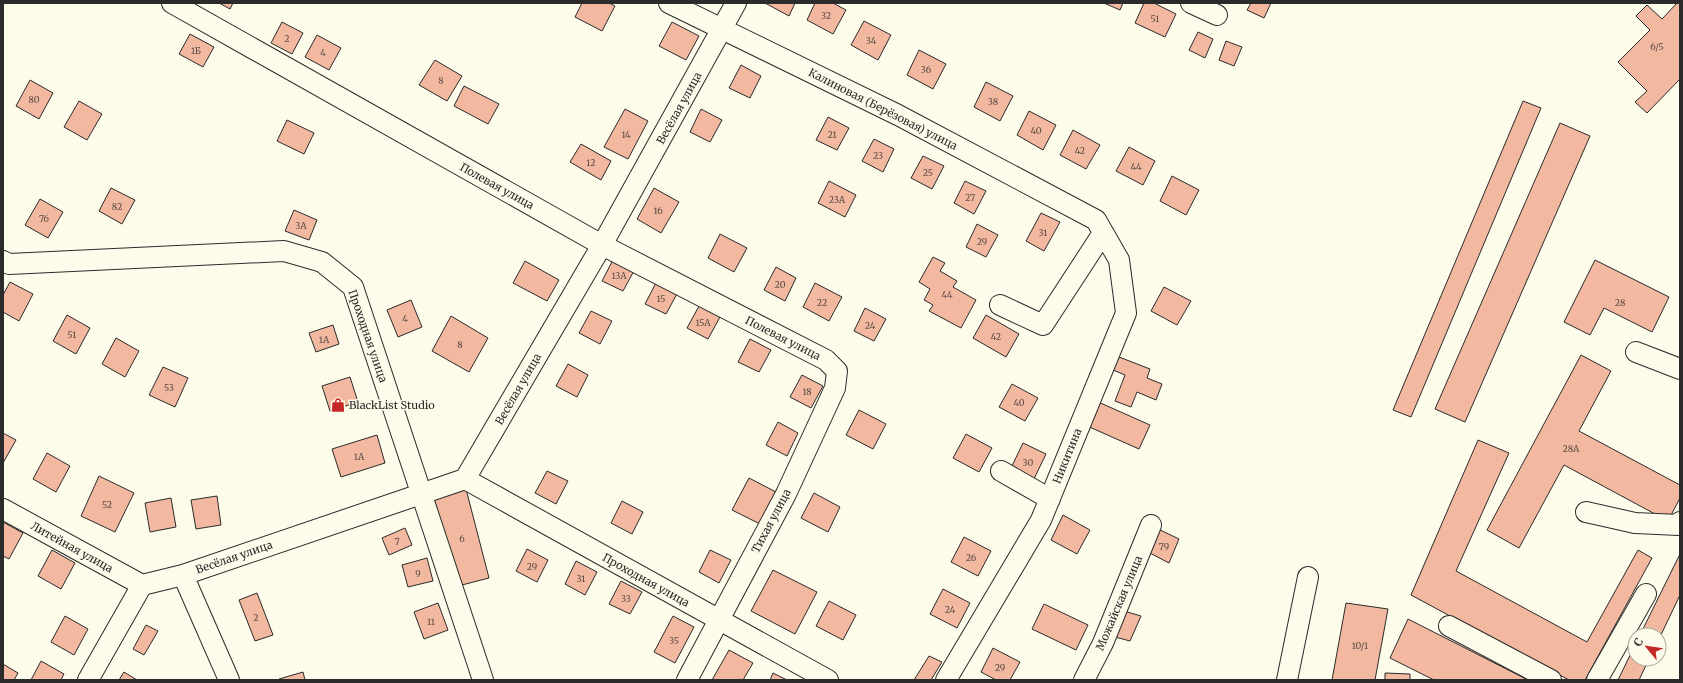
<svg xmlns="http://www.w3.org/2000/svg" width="1683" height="683" viewBox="0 0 1683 683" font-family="Merriweather,serif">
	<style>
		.building { fill: #f2b8a0; stroke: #2b2b2b }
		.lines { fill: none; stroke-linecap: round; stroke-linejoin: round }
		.minor-casing { stroke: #2b2b2b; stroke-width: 22 }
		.minor { stroke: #fdfbea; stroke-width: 20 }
		.labels { text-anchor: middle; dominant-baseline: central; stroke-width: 3; stroke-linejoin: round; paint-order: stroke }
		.number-label { font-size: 9px; fill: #5d4e48 }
		.street-label { font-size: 11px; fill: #2b2b2b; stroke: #fdfbea }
		.poi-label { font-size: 11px; fill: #2b2b2b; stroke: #fdfbea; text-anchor: start }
	</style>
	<rect width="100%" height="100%" fill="#fdfbea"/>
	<path class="building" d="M219,3H233L230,9Z
		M582,3H609L615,6L602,31L575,17Z
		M765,3H795L789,16Z
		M815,3H833L846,10L833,34L807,20Z
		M1104,3H1123L1120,10Z
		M1144,3H1154L1176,14L1165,37L1135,23Z
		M1251,3H1271L1264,18L1247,10Z
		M1677,3H1680V79L1647,113L1635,102L1647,91L1618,62L1650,30L1636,16L1647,5L1662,19Z
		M864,21L891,35L878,60L851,45Z
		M282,22L303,33L292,54L271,43Z
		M672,22L699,36L686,60L659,46Z
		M1198,32L1213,39L1205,58L1189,50Z
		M190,34L214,47L203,67L179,54Z
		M317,35L341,48L329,70L305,57Z
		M1226,41L1242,47L1234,66L1219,60Z
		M919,50L946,64L933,89L907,75Z
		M435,60L462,76L447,101L419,85Z
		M741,65L761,76L750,98L729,88Z
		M30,80L53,93L39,119L16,106Z
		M986,82L1013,96L1000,121L974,107Z
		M464,86L499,104L488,124L454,106Z
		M79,101L102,114L87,140L64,127Z
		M1523,101L1541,108L1411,417L1393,410Z
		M625,109L648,121L628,159L604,147Z
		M701,109L722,120L710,142L690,132Z
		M1029,111L1056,125L1043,150L1017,135Z
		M828,117L849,128L837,150L816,140Z
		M287,120L314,133L304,154L277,141Z
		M1560,123L1590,136L1465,422L1435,409Z
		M1073,130L1100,145L1086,169L1060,155Z
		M874,139L894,149L883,172L862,161Z
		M581,144L611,161L601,180L570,162Z
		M1129,147L1155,161L1143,185L1116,171Z
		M923,156L944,166L932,189L911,178Z
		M1172,176L1199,190L1186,215L1160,201Z
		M829,181L856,195L845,217L818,203Z
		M965,181L986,191L974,214L954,203Z
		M111,188L135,200L122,224L99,211Z
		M654,188L679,202L661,233L637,219Z
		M40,199L63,212L48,238L25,225Z
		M294,210L317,220L309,240L285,231Z
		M1041,213L1060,222L1044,251L1026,241Z
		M977,224L998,235L986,257L966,247Z
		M720,234L747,248L734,272L708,258Z
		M933,257L945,263L940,271L957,281L953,287L976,300L961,328L929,311L933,305L924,300L930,289L919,282Z
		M614,258L635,269L623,291L602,281Z
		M1595,260L1669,297L1652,332L1604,308L1590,335L1564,322Z
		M525,261L559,280L547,301L513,283Z
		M776,267L796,278L785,301L764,290Z
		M657,281L678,292L666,314L645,304Z
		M10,282L33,294L19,321L3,312V295Z
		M815,283L842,297L829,321L803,307Z
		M1164,287L1191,301L1177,325L1151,311Z
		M411,300L422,327L398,337L387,310Z
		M699,306L720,317L708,339L687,328Z
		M865,308L886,319L874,341L854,331Z
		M591,311L612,321L600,344L579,333Z
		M67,315L90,328L76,354L53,341Z
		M986,315L1019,334L1006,357L973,338Z
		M451,316L488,338L469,372L432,351Z
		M333,325L339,344L316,352L309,333Z
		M116,338L139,351L125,377L102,364Z
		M750,339L771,350L759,372L738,362Z
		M1581,355L1611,371L1579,431L1680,485V498L1668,521L1564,465L1519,548L1487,530Z
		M1119,357L1150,369L1147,378L1162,384L1156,400L1137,392L1131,407L1115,401L1125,375L1113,370Z
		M568,364L588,375L577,397L556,386Z
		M163,367L188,378L175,407L149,395Z
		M802,375L823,386L811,408L790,397Z
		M350,377L358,402L330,411L322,386Z
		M1012,384L1038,398L1025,421L999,407Z
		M1096,401L1150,425L1139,449L1085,425Z
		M859,410L886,424L873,449L846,435Z
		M778,422L798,433L787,456L766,445Z
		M3,433L16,440L3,463Z
		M966,434L992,448L979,472L953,458Z
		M377,435L385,463L341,477L332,449Z
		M1478,440L1509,453L1456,571L1587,642L1638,550L1652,558L1585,680H1569L1411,595Z
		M1023,443L1046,454L1033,481L1010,470Z
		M47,453L70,466L56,492L33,479Z
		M547,471L568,481L556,504L535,493Z
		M99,476L134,493L115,532L81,516Z
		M749,478L776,492L760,524L732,510Z
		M466,489L489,578L458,586L434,499Z
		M814,493L840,507L828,532L801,518Z
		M217,496L221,525L196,529L191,500Z
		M171,498L176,527L150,532L145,503Z
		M622,501L643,512L632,534L611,523Z
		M1063,515L1090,530L1077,554L1051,540Z
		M3,522L23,533L9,559L3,556Z
		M405,528L412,545L389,555L382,538Z
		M1158,529L1179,539L1169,563L1148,552Z
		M964,537L991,551L978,576L951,562Z
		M527,549L548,560L537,582L516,571Z
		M52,550L75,563L61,589L38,576Z
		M710,550L731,560L719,583L699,572Z
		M1680,554V595L1659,639V635H1640Z
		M427,558L433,581L408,587L402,565Z
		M576,561L597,572L585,595L565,584Z
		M773,570L817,592L795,634L751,611Z
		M621,581L642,592L630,614L609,604Z
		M943,589L970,603L957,628L930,614Z
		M257,593L273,635L255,641L239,600Z
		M829,601L856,615L843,640L816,626Z
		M438,603L448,630L424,639L414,612Z
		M1346,603L1388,609L1375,680H1332Z
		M1044,604L1088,625L1076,650L1032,629Z
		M1124,611L1141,616L1130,641L1115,637Z
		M65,616L88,629L74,655L51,642Z
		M673,616L694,627L675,663L654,652Z
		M1408,619L1528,680H1434L1390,658Z
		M146,625L158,631L144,655L133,649Z
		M1635,645V659H1649L1639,680H1618Z
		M993,648L1020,662L1010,680H996L981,672Z
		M729,650L753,663L743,680H712Z
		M929,656L942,662L931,680H914Z
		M41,661L64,674L61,680H31Z
		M3,664L18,673L14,680H3Z
		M124,672L137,680H119Z
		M303,672L305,680H279V679Z
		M773,673L787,680H770Z
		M1385,673L1410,674V680H1385Z"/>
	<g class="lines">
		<defs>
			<path id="minor" d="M172,3L602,245L826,360L837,371L835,388L786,494L687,680
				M669,3L898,115L1096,220L1119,260L1126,313L1041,520L946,680
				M1191,3L1217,15
				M3,261L9,264L284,251L322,262L353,287L483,680
				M1000,305L1043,325L1103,233
				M1636,352L1680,369
				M1001,471L1050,499
				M465,479L828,680
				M3,509L142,585
				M1586,512L1635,523L1679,525L1680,522
				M183,575L229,680
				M142,585L183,575L465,479L602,245L736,3
				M1449,626L1551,680
				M88,680L142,585
				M1084,680L1103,643L1151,525
				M1287,680L1308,577
				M1597,680L1646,594"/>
		</defs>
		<use href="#minor" class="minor-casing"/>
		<use href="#minor" class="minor"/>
	</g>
	<defs>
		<symbol id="shop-bare" viewBox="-9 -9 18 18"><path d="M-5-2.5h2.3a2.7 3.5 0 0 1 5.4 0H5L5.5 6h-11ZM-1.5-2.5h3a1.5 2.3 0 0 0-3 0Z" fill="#c62828" stroke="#fdfbea" stroke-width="2.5" paint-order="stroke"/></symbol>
	</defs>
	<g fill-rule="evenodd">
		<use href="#shop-bare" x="328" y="395" width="20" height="20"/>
	</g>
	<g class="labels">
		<g class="number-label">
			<text x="826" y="15">32</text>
			<text x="1155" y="18">51</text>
			<text x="287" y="38">2</text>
			<text x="871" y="40">34</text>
			<text x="1657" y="46">6/5</text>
			<text x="196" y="50">1Б</text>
			<text x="323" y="52">4</text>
			<text x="926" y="69">36</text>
			<text x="441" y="80">8</text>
			<text x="34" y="99">80</text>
			<text x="993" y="101">38</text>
			<text x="1036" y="130">40</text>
			<text x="626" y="134">14</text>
			<text x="832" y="134">21</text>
			<text x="1080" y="150">42</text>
			<text x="878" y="155">23</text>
			<text x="591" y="162">12</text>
			<text x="1136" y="166">44</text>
			<text x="928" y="172">25</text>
			<text x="970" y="197">27</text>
			<text x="837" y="199">23А</text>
			<text x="117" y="206">82</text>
			<text x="658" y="210">16</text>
			<text x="44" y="218">76</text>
			<text x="301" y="225">3А</text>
			<text x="1043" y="232">31</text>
			<text x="982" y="241">29</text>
			<text x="619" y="275">13А</text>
			<text x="780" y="284">20</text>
			<text x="947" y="294">44</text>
			<text x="661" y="298">15</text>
			<text x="822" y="302">22</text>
			<text x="1620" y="302">28</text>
			<text x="405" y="318">4</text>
			<text x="703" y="322">15А</text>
			<text x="870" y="325">24</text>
			<text x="72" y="334">51</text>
			<text x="996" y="336">42</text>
			<text x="324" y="339">1А</text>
			<text x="460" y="344">8</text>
			<text x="169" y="387">53</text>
			<text x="807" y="391">18</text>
			<text x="1019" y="402">40</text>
			<text x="1571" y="448">28А</text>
			<text x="359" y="456">1А</text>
			<text x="1028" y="462">30</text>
			<text x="107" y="504">52</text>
			<text x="462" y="538">6</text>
			<text x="397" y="541">7</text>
			<text x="1164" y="546">79</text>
			<text x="971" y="557">26</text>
			<text x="532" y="566">29</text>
			<text x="418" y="573">9</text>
			<text x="581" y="578">31</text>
			<text x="626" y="598">33</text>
			<text x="950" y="609">24</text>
			<text x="256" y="617">2</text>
			<text x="431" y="621">11</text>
			<text x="674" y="640">35</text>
			<text x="1360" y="645">10/1</text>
			<text x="1000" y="667">29</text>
		</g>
		<g class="street-label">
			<text transform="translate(679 108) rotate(-61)">Весёлая улица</text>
			<text transform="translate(883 109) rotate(27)">Калиновая (Берёзовая) улица</text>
			<text transform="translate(497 186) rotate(29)">Полевая улица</text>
			<text transform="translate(368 336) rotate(71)">Проходная улица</text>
			<text transform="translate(783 338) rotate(27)">Полевая улица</text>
			<text transform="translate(518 389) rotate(-60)">Весёлая улица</text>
			<text transform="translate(1067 456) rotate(-68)">Никитина</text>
			<text transform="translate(771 521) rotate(-62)">Тихая улица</text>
			<text transform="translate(72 547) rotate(29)">Литейная улица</text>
			<text transform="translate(234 557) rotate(-19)">Весёлая улица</text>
			<text transform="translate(646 580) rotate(29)">Проходная улица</text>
			<text transform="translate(1119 603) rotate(-67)">Можайская улица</text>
		</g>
		<g class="poi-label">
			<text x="349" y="405">BlackList Studio</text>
		</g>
	</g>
	<rect width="1683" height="683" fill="none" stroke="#2b2b2b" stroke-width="8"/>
	<g transform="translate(1647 647) rotate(299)"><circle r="19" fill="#fdfbea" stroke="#a9a89e"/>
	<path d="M0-3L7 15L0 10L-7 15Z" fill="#c62828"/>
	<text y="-6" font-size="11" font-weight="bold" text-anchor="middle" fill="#2b2b2b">С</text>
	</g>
</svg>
